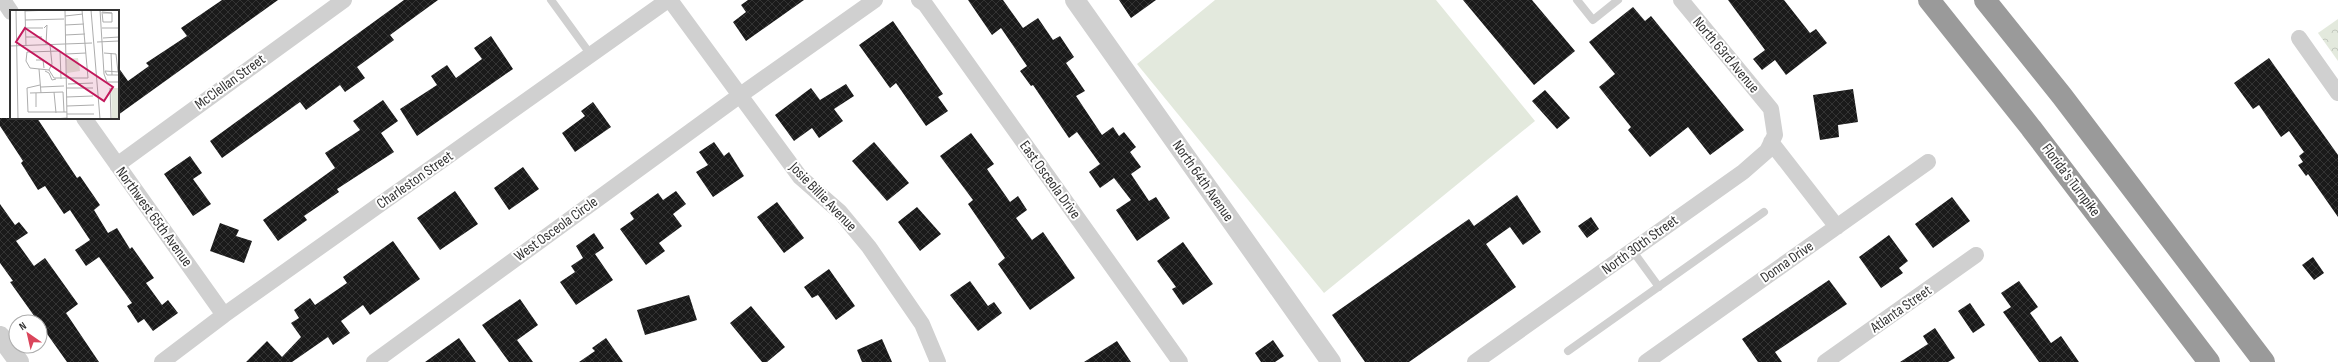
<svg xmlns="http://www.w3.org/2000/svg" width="2338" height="362" viewBox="0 0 2338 362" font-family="'Sofia Sans Condensed',sans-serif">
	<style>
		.grass { fill: #e3e9dd }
		.forest { fill: url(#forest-crowns) }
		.building { fill: url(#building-cross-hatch) }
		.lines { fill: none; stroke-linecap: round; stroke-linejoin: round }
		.service { stroke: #d0d0d0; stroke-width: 8 }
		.minor { stroke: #d0d0d0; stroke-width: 16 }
		.tertiary { stroke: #d0d0d0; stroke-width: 20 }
		.motorway { stroke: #9a9a9a; stroke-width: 22 }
		.labels { text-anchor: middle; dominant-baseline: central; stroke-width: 4; stroke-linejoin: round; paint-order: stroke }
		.street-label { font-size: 15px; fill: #333; stroke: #fff }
		.inset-road { fill: none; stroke: #adadad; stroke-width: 1 }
		.view { fill: #c2185b; fill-opacity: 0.15; stroke: #c2185b; stroke-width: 2 }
		.inset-edge { fill: none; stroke: #333; stroke-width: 2 }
	</style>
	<defs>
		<pattern id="forest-crowns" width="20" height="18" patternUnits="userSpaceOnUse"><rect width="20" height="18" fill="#e3e9dd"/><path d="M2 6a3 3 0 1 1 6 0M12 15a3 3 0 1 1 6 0" fill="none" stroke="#c3c8be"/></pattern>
		<pattern id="building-cross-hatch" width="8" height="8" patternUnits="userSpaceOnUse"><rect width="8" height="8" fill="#1a1a1a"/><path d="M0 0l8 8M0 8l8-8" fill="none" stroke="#333"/></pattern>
	</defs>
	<rect width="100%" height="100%" fill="#fff"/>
	<path class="grass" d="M1215,0H1436L1535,121L1324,293L1137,64Z"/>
	<path class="forest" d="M2338,19V61L2318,33Z"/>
	<path class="building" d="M222,0H278L118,115V67L128,81L149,66L146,63L187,36L181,28Z
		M404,0H438L390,35L394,40L357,67L365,78L345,92L340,85L306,110L300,102L222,158L210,141Z
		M748,0H804L746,41L733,22L746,12L741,5Z
		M968,0H1003L1023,28L1038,18L1053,40L1060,36L1074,57L1066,63L1085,91L1076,96L1102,135L1113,127L1119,136L1124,132L1136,147L1130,152L1141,167L1131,174L1149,201L1156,197L1170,218L1137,241L1116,210L1131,200L1114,178L1100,188L1089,172L1100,164L1077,132L1069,138L1033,85L1031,86L1020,71L1027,66L1001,28L992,35Z
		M1119,0H1156L1131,18Z
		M1463,0H1532L1575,51L1534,85Z
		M1728,0H1784L1810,33L1816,29L1827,43L1786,75L1775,60L1762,70L1753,59L1765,50Z
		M1633,7L1645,21L1651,16L1744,130L1710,155L1688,127L1650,157L1628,130L1631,127L1599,87L1615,74L1589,42Z
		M893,21L943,94L938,97L948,111L926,126L896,83L890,88L859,45Z
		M491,36L513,69L417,136L400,109L437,85L431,76L447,65L456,78L482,59L474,48Z
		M2269,58L2338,155V217L2308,174L2306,176L2298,165L2303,162L2299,156L2304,152L2289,131L2281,137L2259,105L2253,109L2234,83Z
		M846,84L854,96L834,109L843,121L819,138L812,128L794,141L775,115L811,88L820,100Z
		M1853,89L1858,122L1838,125L1839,137L1820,140L1813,95Z
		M1545,90L1570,118L1557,129L1532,101Z
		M383,100L398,121L381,133L394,152L337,189L339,192L304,216L307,220L278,241L263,220L335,168L325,153L360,130L353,121Z
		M593,102L611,127L575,152L562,133L585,116L581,111Z
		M0,118H37L77,178L80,176L100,205L94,210L108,233L117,228L130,249L132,247L154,278L146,283L162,305L168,300L178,313L153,331L144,319L138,323L127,306L132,303L99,257L86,266L75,250L90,240L70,210L64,214L45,186L38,190L21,163L23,161L0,126Z
		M971,133L994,164L987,169L1010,202L1018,196L1027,210L1016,218L1032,240L1043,232L1075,278L1030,310L998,264L1005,258L968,204L973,200L940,156Z
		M714,142L724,156L729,152L744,176L713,197L696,172L708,165L699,152Z
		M874,142L909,183L887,201L852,161Z
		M190,156L202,173L193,179L211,204L193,216L164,174Z
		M523,167L539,189L509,210L494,188Z
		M455,191L478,224L440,250L417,218Z
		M676,191L686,204L673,214L682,226L659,243L665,251L646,265L620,229L634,219L630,213L658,193L663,200Z
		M1517,195L1541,232L1523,245L1510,227L1486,244L1516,287L1409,362H1365L1332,315L1469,219L1474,226Z
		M1952,197L1970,221L1933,248L1915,224Z
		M777,202L804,238L784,253L757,217Z
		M0,204L15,225L19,222L28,233L16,241L34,266L45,258L78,304L66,313L99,362H67L10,282L13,281L0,263Z
		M917,207L941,234L920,251L898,222Z
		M1591,217L1599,229L1587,238L1578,226Z
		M220,223L239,230L236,236L252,241L244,263L210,251Z
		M594,233L604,248L595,254L613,280L576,305L560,282L575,272L571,266L583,258L576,246Z
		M1889,235L1908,261L1899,268L1903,273L1881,288L1859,257Z
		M393,241L420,279L370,315L363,305L341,321L350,333L333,345L328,337L292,362H246L267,341L282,357L301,337L291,323L299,318L294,310L310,298L315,305L347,283L343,277Z
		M1183,242L1213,284L1183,305L1172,289L1176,287L1157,261Z
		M2313,257L2324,273L2314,280L2302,265Z
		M829,269L855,306L836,320L818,295L812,298L804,287Z
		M1829,280L1847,304L1775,352L1782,362H1758L1742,339Z
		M970,281L988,306L994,302L1002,313L978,331L950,295Z
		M2019,281L2038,307L2030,313L2051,343L2061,336L2079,362H2039L2003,312L2011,307L2001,293Z
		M689,295L697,320L645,335L637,310Z
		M520,299L538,325L517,340L533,362H509L482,325Z
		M1970,303L1985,325L1973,333L1958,311Z
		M751,306L785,347L767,362H762L730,323Z
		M1935,328L1955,358L1948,362H1900L1928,344L1923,336Z
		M459,338L476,362H425Z
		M606,338L623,362H579L595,351L592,348Z
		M882,339L892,362H862L857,350Z
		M1273,340L1284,356L1275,362H1261L1255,353Z
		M1117,341L1131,362H1084Z"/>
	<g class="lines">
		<path class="service" d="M551,0L591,55
			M1577,0L1593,20L1618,0
			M1632,250L1659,287
			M1568,351L1764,212"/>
		<path class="minor" d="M3,0L11,12
			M670,0L800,177L840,212L869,247L922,324L938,362
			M919,0L925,4L1180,362
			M2299,38L2338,93
			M84,118L224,315
			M1771,142L1837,227
			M117,165L344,0
			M162,362L224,315L668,0
			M374,362L739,96L875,0
			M1475,362L1743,172L1767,151L1775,135L1771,109L1681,0
			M1646,362L1928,162
			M1825,362L1976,255"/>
		<path class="tertiary" d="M1075,0L1331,362
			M0,336L19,362"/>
		<path class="motorway" d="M1929,0L2031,128L2209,362
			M1985,0L2062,96L2264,362"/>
	</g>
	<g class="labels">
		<g class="street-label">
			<text transform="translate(1726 55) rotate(50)">North 63rd Avenue</text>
			<text transform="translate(230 82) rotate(-36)">McClellan Street</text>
			<text transform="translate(415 180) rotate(-35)">Charleston Street</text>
			<text transform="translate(1050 180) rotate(54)">East Osceola Drive</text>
			<text transform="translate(2071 180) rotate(53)">Florida's Turnpike</text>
			<text transform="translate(1203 181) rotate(55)">North 64th Avenue</text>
			<text transform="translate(823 197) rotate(46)">Josie Billie Avenue</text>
			<text transform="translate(154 217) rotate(54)">Northwest 65th Avenue</text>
			<text transform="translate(556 229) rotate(-36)">West Osceola Circle</text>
			<text transform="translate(1640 245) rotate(-36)">North 30th Street</text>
			<text transform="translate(1787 262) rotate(-35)">Donna Drive</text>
			<text transform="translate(1901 309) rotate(-35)">Atlanta Street</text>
		</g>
	</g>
	<g transform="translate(10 10)">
		<rect width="109" height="109" fill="#fff"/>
		<path d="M68,48L70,61L57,63L56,49Z" fill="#e3e9dd"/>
		<path d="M101,78H109V109H102Z" fill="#e3e9dd"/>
		<path class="inset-road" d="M6,0L8,109M15,0L16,36M55,0L57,109M81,0L90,109M90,0L94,64L97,72H109M15,1L42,0M93,3H102V12H93L92,2L102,3M55,6L73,4M15,10L54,9M55,15L74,14M109,16V53M15,18H33M34,18L37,15L36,35M92,18H109M55,25L75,24M16,27H32M93,28L109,27M87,32L109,31M0,36L82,33M94,43L106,44L108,62M101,43L102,65M56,44L76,43M26,50H33L34,58M29,59L31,83M39,60L44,68H78L72,0M39,60L20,58L16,51L17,42L50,41L51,69M39,60L42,54L40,35M35,61L39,63L42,70L46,69M95,61L97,65H109M95,61L109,62M58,74L83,73M30,75L17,78L18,102H57M31,77L54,76M56,78H83M100,78L101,109M44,82L46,103M20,83L53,82L54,102M26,83V97M56,87L83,86M57,96L84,95M57,104H84M44,109L57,108"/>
		<path class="view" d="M15,18L103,77L94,91L6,32Z"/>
		<rect width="109" height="109" class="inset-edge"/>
	</g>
	<g transform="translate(28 334) rotate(326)"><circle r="19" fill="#ffffff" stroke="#adadad"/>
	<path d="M0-3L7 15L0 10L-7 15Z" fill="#da455b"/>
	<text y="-6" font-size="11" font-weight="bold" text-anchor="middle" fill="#333333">N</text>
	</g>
</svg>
